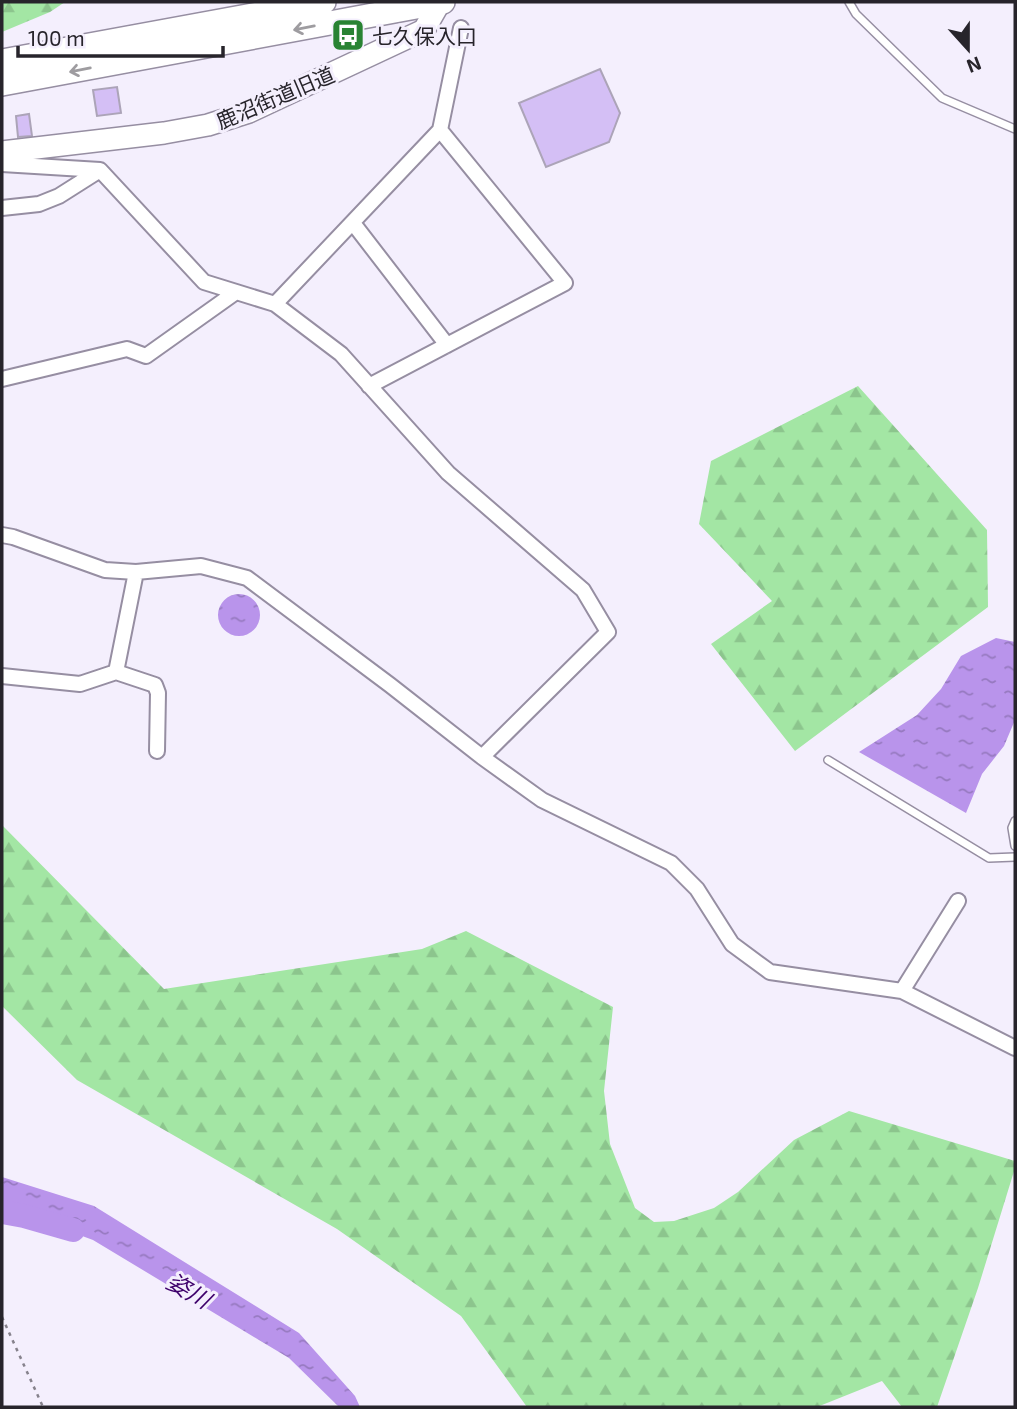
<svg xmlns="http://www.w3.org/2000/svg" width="1017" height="1409" viewBox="0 0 1017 1409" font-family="'Exo 2','Noto Sans JP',sans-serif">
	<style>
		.forest { fill: url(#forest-firs) }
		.water { fill: url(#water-ripples) }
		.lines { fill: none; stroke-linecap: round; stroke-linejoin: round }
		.river { stroke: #b994eb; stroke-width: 24 }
		.building { fill: #d4bff5; stroke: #aca4b8; stroke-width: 2 }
		.lane-casing { stroke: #968ea2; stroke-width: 10 }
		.street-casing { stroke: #968ea2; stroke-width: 18 }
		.secondary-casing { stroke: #968ea2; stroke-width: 24 }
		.primary-casing { stroke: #968ea2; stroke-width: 26 }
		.path { stroke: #86828c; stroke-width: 2.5; stroke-dasharray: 3.5 5; stroke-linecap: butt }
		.lane { stroke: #fff; stroke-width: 7 }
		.street { stroke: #fff; stroke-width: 14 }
		.secondary { stroke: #fff; stroke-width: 21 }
		.primary { stroke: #fff; stroke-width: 23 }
		.oneway { stroke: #9e9ca0 }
		.labels { text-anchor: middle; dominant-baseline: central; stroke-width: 6; stroke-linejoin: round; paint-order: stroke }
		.poi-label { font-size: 21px; fill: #27242b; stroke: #f4effd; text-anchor: start }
		.street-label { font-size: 21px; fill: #27242b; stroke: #f4effd }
		.water-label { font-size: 23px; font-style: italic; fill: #3e006b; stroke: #f4effd }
	</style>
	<defs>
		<pattern id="forest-firs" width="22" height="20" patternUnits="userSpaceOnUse" patternTransform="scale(1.75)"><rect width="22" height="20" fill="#a3e6a4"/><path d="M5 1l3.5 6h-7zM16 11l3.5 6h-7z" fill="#8cc58d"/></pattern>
		<pattern id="water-ripples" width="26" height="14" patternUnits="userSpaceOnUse" patternTransform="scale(1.75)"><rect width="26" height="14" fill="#b994eb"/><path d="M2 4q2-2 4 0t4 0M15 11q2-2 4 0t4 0" fill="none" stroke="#9679bf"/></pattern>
	</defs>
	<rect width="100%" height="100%" fill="#f4effd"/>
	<path class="forest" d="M2,2H65L50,12L2,32Z
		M858,386L987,530L988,607L795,751L711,644L772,601L699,524L711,461Z
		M2,825L164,989L422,949L466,931L613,1007L604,1091L610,1144L635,1208L654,1222L674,1221L714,1208L738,1192L794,1140L849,1111L1015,1161V1168L978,1288L937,1407H902L882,1381L817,1407H527L461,1316L337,1229L77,1080L2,1006Z"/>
	<path class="water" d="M218 615a21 21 0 1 1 42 0a21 21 0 1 1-42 0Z
		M996,638L1015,642V720L1004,746L982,774L966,813L859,752L917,715L941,689L961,656Z
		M2,1177L94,1206L299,1333L355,1396L360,1407H339L289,1358L93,1240L9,1209L2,1208Z"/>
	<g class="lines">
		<path class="river" d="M2,1212L24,1216L73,1230"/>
	</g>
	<path class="building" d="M600,69L620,113L609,142L546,167L519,103Z
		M117,87L121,113L97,116L93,90Z
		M29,114L32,136L18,137L16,116Z"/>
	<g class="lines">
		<defs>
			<path id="lane" d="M849,2L856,14L942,98L1015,129
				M828,760L989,858L1015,857
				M1015,821L1012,828L1015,846"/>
			<path id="street" d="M2,164L100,170L204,282L275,304L341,354L448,473L583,590L608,632L482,757
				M2,208L39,204L59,196L100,170
				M353,223L447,345
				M275,304L440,130L461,28
				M2,379L127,349L146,356L236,292
				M369,386L565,283L440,130
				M2,535L13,537L105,570L136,572L201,566L247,578L390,685L482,757L542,800L671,863L697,889L732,944L770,972L902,991L1015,1048
				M136,572L116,672L155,685L158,693L157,751
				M2,676L80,684L116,672
				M902,991L958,901"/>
			<path id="secondary" d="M2,152L164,133L208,125L249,112L424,30L440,2"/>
			<path id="primary" d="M2,61L324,2
				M2,84L443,2"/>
		</defs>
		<use href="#lane" class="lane-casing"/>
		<use href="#street" class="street-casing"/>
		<use href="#secondary" class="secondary-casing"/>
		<use href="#primary" class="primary-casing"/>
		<path class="path" d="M2,1317L43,1407"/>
		<use href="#lane" class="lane"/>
		<use href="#street" class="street"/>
		<use href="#secondary" class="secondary"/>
		<use href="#primary" class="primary"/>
	</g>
	<defs><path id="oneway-shaft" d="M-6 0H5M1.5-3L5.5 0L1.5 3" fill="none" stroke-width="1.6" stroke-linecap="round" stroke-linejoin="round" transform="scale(1.75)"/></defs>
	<g class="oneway">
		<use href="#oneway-shaft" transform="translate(304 28) rotate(169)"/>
		<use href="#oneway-shaft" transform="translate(80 70) rotate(169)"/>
	</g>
	<defs>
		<symbol id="bus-square" viewBox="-11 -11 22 22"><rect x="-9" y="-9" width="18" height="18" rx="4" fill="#298333" stroke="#f4effd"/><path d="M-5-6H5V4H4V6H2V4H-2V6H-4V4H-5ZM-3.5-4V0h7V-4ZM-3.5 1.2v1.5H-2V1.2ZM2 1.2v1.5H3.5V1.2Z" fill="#fff"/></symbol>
	</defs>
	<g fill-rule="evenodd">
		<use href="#bus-square" x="329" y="16" width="38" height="38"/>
	</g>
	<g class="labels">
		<g class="poi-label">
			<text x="372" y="35">七久保入口</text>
		</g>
		<g class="street-label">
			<text transform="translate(275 97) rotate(-23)">鹿沼街道旧道</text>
		</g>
		<g class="water-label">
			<text transform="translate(189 1290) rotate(30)">姿川</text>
		</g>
	</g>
	<rect width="1017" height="1409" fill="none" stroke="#27242b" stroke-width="7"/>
	<g transform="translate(968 49) rotate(159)" stroke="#f4effd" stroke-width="5" paint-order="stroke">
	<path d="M0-5L12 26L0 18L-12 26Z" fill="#27242b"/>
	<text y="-10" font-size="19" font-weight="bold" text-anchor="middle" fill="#27242b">N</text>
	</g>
	<path d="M18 46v10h205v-10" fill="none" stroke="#27242b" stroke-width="3.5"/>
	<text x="28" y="46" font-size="21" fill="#27242b" stroke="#f4effd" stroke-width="5" paint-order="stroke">100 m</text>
</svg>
